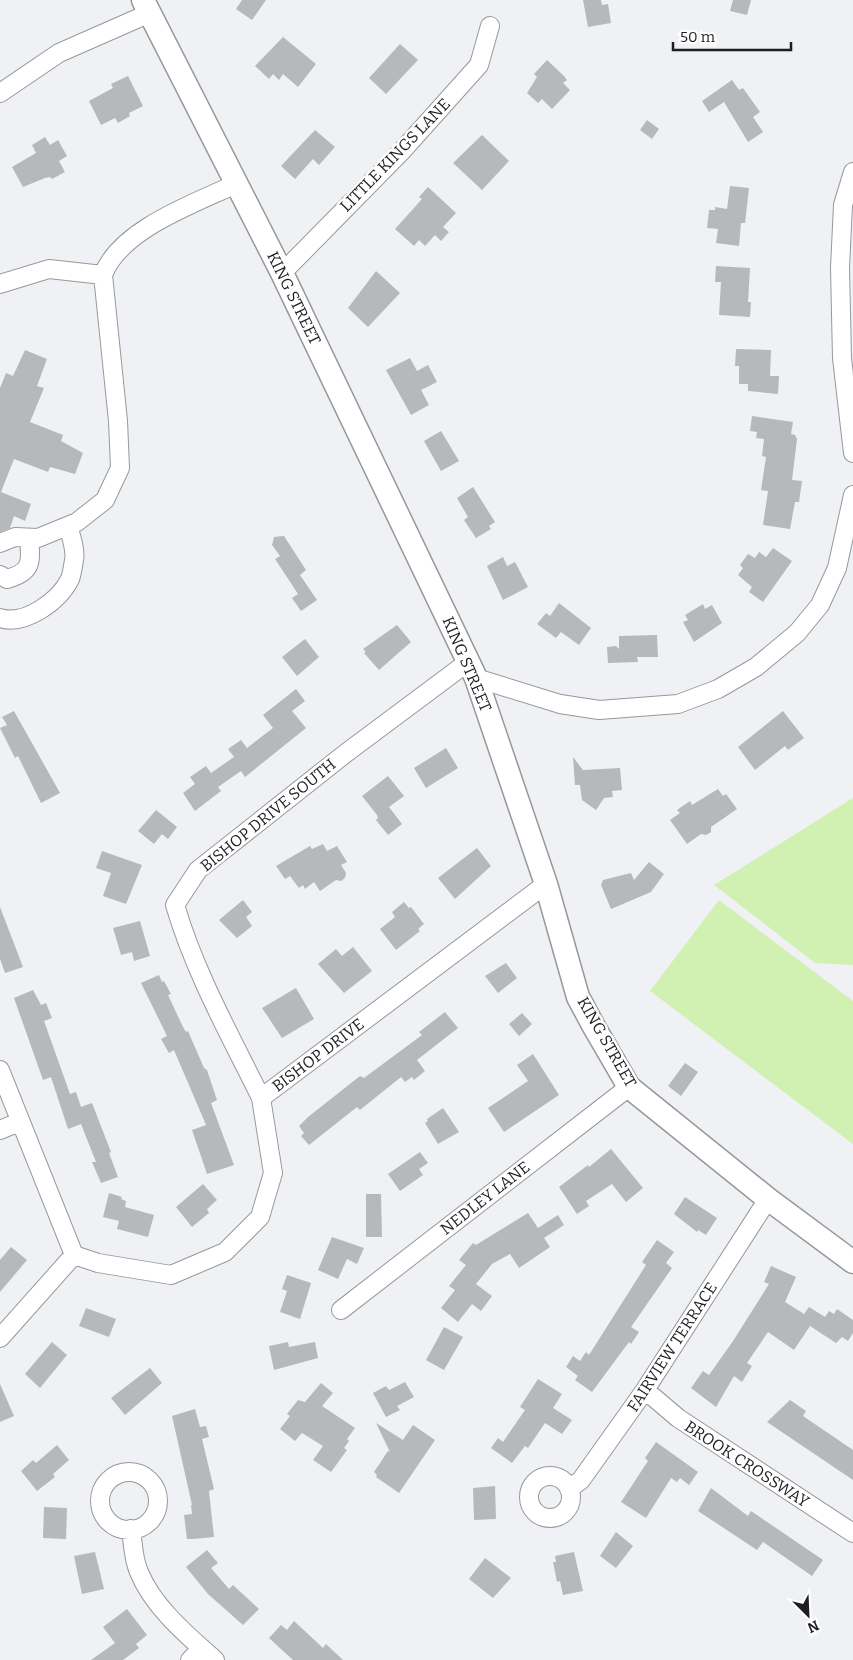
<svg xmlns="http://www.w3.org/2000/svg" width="853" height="1660" viewBox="0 0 853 1660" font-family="Bitter,serif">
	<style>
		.green { fill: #d0f1b2 }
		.building { fill: #b7b8ba }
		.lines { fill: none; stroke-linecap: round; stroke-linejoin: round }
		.minor-casing { stroke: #97989a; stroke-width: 20 }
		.major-casing { stroke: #97989a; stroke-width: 25 }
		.minor { stroke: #fff; stroke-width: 18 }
		.major { stroke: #fff; stroke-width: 22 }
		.labels { text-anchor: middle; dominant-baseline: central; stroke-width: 5; stroke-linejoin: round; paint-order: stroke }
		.street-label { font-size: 16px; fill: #1d1e1f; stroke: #fff }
	</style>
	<rect width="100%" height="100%" fill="#f0f1f4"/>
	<path class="green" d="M853,798V965L815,963L714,885Z
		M719,900L853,1001V1144L650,991Z"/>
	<path class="building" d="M242,0H266L252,20L236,9Z
		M583,0H601L602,5L608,4L611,23L588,27Z
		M733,0H751L747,15L730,11Z
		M283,37L316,64L298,87L283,74L279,80L273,74L269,79L255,66Z
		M400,44L418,60L386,94L369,78Z
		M547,60L564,76L567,80L563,83L570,90L552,109L542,99L538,103L527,93L537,77L534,74Z
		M128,76L143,106L129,113L130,116L118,123L115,118L101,125L89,101L113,88L111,84Z
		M732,80L739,90L743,88L760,112L753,117L763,132L748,142L724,102L709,112L702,101Z
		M647,120L659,129L652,139L640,130Z
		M315,130L335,147L319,165L313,159L295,179L281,166Z
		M482,135L509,161L482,190L453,163Z
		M45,137L50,145L58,140L67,156L59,161L65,172L52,179L50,177L45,178L23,187L12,167L36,153L32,145Z
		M730,186L749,188L745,223H741L739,246L716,243L718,229L707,228L709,210H715V207L727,209Z
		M428,187L456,213L443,227L449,232L441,241L435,235L425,246L419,240L414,246L395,229L422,199L419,197Z
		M716,266L750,268L748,302H751L750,317L719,315L721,282H715Z
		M376,271L400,293L368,327L348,308Z
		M736,349L771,350L770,376H779L778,394L748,391V384H739V366H735Z
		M25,350L47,359L37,386L44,388L30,422L63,435L61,441L83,453L75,474L50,467L48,472L14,459L1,492L31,504L25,521L14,516L10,528L0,532V388L6,373L13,376Z
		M410,358L417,371L428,365L437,382L421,390L429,405L411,415L386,370Z
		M752,416L793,422L791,434L795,435L797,439L792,480L802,481L799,502H795L790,529L763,525L768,491L761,490L766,457L762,456L764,439L756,438L757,432L750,431Z
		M441,431L459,461L441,471L424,441Z
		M473,487L495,522L489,526L491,529L476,538L464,520L468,517L457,498Z
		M284,536L306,570L300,575L317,600L301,611L292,598L298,594L275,559L280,556L272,545L274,537Z
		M773,548L792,561L763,602L749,592L752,587L738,575L743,568L740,565L748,554L755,558L759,552L766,557Z
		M503,557L507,566L515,562L528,587L503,600L487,566Z
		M559,603L591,628L579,645L561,632L556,638L537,624L546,613L550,616Z
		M703,604L705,609L712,605L722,623L694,642L683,622L688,620L685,615Z
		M397,625L411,642L379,670L364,653L366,652L363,649Z
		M657,635L658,657H637L638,662L608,663L607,647L616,646L619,649V636Z
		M305,639L319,657L297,676L282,657Z
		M296,689L305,701L292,711L306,728L245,777L241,771L218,787L221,791L195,811L183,793L195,784L190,777L206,766L211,773L234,757L228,749L241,740L247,748L273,728L263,715Z
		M14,711L60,793L41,803L18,756L15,758L0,728L7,725L2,717Z
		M783,711L804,738L788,750L785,746L755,770L738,747Z
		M446,748L458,768L426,788L414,768Z
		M573,757L583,770L620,768L622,790L612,791L613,797L604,798L596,810L582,800L580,785H575Z
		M388,776L404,796L389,807L402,824L388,835L376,820L378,818L377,815L362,796Z
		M718,789L723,796L726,794L737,809L711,827V832L706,835L701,834L687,844L670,820L680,813L677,810L690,801L692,805Z
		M156,810L177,827L168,839L162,834L154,844L138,831Z
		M323,844L327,851L337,846L347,862L341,865L346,873L345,878L341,881L336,880L320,891L314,882L305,889L303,885L299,888L290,876L285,879L276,866L310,846L312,849Z
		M477,848L491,866L455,899L438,878Z
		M102,851L142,865L126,904L103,896L111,873L96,868Z
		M649,862L664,874L651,892L611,909L601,885L603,880L631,873L634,880Z
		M243,900L252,912L246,917L252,926L237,938L219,920Z
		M404,902L409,908L411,907L424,924L418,929L420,931L396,950L380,929L395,917L392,912Z
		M0,907L23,967L5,973L0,959Z
		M140,921L150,956L134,961L132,952L121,955L113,928Z
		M353,947L372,971L344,993L318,964L336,949L342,956Z
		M506,963L517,978L498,993L485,976Z
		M159,975L162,982L164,981L171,994L168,995L183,1027L186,1032L188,1031L204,1068L207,1070L217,1100L211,1103L234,1165L207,1174L192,1130L206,1125L174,1050L169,1053L161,1039L167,1036L141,983Z
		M296,988L314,1019L282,1038L262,1008Z
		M33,990L41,1005L46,1003L52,1018L44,1021L70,1094L76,1092L81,1107L92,1103L111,1152L109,1153L118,1177L101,1183L92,1162H96L81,1124L68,1129L51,1077L43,1080L14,998Z
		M445,1012L458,1028L417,1060L425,1071L414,1080L412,1077L405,1082L401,1077L360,1110L357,1107L309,1145L301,1136L304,1133L299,1126L308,1117L360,1076L364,1078L422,1035L419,1032Z
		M522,1013L532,1024L519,1036L509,1024Z
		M533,1054L559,1095L504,1132L488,1108L528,1081L517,1065Z
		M685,1063L698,1072L681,1096L668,1086Z
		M443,1108L459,1132L438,1144L425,1123L428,1121L427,1119Z
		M611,1149L643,1188L626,1202L612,1184L586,1201L589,1206L577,1214L559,1187L588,1165L589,1167Z
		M420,1152L428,1163L419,1169L423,1175L400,1191L388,1174Z
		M203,1184L217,1200L207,1209L209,1213L192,1227L176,1207Z
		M109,1193L122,1197L121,1199L126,1201L125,1207L154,1215L148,1237L117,1229L119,1221L103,1217Z
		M366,1194H381L382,1237H366Z
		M685,1197L717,1218L706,1235L698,1230L697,1232L674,1214Z
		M528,1213L538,1228L558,1215L564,1225L544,1238L550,1247L519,1268L510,1254L492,1264L476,1284L492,1296L481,1311L472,1304L458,1322L441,1308L455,1290L449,1286L466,1265L459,1260L473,1243L476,1245Z
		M332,1237L364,1248L357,1264L347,1259L338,1279L318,1270Z
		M657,1240L674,1252L666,1263L672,1268L631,1327L639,1332L631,1344L629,1342L592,1392L575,1380L578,1376L566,1367L573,1356L580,1361L586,1352L589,1355L646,1265L642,1262Z
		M11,1247L27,1260L0,1292V1260Z
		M771,1266L796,1277L785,1302L804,1314L809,1307L825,1317L829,1311L834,1314L837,1309L853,1320V1333L848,1341L842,1337L836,1343L810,1326L794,1350L768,1332L747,1363L752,1366L742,1382L734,1376L716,1407L691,1388L703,1371L709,1375L733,1341L769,1284L764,1282Z
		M287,1275L311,1283L300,1319L280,1312L287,1291L282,1289Z
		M86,1308L116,1319L109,1337L79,1326Z
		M444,1327L463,1337L444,1370L426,1360Z
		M52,1342L67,1355L40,1388L25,1374Z
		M288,1342L289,1347L315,1342L318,1358L274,1370L269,1346Z
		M150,1368L162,1383L125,1415L111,1398Z
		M538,1379L562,1394L553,1408L572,1420L562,1434L545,1423L528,1448L525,1446L512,1463L491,1448L498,1438L503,1442L516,1423L525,1410L520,1407Z
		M405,1382L414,1397L397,1406L400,1410L386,1417L373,1393L386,1386L389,1390Z
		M321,1383L333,1393L322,1406L355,1428L347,1439L349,1441L344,1448L347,1450L331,1472L313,1460L323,1446L302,1433L295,1441L280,1429L290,1416L287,1414L298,1400L305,1402Z
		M0,1384L14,1416L0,1422Z
		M790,1400L806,1411L803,1416L853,1450V1480L767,1422Z
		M195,1409L200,1427L206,1426L209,1437L202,1439L214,1489L209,1491L214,1537L193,1539H187L184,1515L192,1514L191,1505H192L172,1416Z
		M376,1423L403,1440L413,1425L435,1440L399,1493L376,1477L377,1475L374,1472L388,1451L390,1452Z
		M656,1442L698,1472L689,1485L680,1478L677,1482L671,1478L646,1518L621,1502L648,1461L645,1458Z
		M57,1445L69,1460L53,1474L55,1477L37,1491L21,1471L33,1460L36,1463Z
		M495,1486L496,1519L474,1520L473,1488Z
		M711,1488L748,1516L751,1511L823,1560L812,1576L763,1542L757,1550L698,1511Z
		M44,1507L67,1508L66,1539L43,1538Z
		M616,1532L633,1546L616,1568L600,1556Z
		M207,1550L218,1563L211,1568L229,1589L233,1585L259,1609L243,1625L208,1594L186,1567Z
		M95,1552L104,1589L82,1594L74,1556Z
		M574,1552L583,1591L563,1595L560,1581L557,1582L553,1562H556L555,1556Z
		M485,1558L511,1578L493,1598L469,1579Z
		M127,1609L147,1635L136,1644L139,1648L123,1660H91L115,1643L103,1627Z
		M294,1621L323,1648L326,1644L343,1660H293L269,1638L281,1625L287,1630Z"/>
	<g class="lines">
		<defs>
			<path id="minor" d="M0,93L59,53L150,13
				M853,172L843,205L840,268L842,358L853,453
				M282,273L401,152L479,65L490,26
				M0,284L49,269L103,275
				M0,543L15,537L38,538L77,522L105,500L120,468L118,421L103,275C120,229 196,203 238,183
				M0,575L7,579C33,572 31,561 29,538
				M0,618C25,626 59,601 70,579C72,574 73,566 74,560C76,550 71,536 68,526
				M476,678L560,704L599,710L678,704L718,689L756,667L797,633L820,605L837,568L853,495
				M0,1070L74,1255L98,1263L171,1275L225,1252L260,1217L273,1173L261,1098L546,884
				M261,1098C230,1035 195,973 175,905L198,870L346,753L468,662
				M0,1130L19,1122
				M341,1310L629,1087
				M0,1338L74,1255
				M645,1390L678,1418L853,1533
				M100 1501a29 29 0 1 1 58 0a29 29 0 1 1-58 0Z
				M529 1497a21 21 0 1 1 42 0a21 21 0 1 1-42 0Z
				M569,1489L581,1480L645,1390L768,1199
				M131,1529C133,1543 133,1559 139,1572C153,1607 188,1636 215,1660
				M190,1660L202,1648"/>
			<path id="major" d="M143,0L282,273L476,678L546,884L578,997L593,1025L629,1087L768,1199L853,1262"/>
		</defs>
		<use href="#minor" class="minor-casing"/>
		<use href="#major" class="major-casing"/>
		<use href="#minor" class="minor"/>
		<use href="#major" class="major"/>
	</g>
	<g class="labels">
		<g class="street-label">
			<text transform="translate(395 155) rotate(-46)">LITTLE KINGS LANE</text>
			<text transform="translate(294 298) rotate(64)">KING STREET</text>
			<text transform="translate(467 664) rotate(67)">KING STREET</text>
			<text transform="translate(268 815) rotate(-39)">BISHOP DRIVE SOUTH</text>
			<text transform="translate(607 1042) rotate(60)">KING STREET</text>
			<text transform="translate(318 1055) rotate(-37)">BISHOP DRIVE</text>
			<text transform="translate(485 1198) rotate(-38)">NEDLEY LANE</text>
			<text transform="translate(672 1347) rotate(-57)">FAIRVIEW TERRACE</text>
			<text transform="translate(747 1464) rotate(33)">BROOK CROSSWAY</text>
		</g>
	</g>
	<g transform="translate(808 1615) rotate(156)" stroke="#ffffff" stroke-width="4" paint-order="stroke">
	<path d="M0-4L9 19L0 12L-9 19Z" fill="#1d1e1f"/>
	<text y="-8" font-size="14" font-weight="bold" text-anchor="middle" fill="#1d1e1f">N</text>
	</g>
	<path d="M673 42v8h118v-8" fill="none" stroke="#1d1e1f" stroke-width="2.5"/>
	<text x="680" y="42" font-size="15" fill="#1d1e1f" stroke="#ffffff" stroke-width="4" paint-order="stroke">50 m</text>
</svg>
